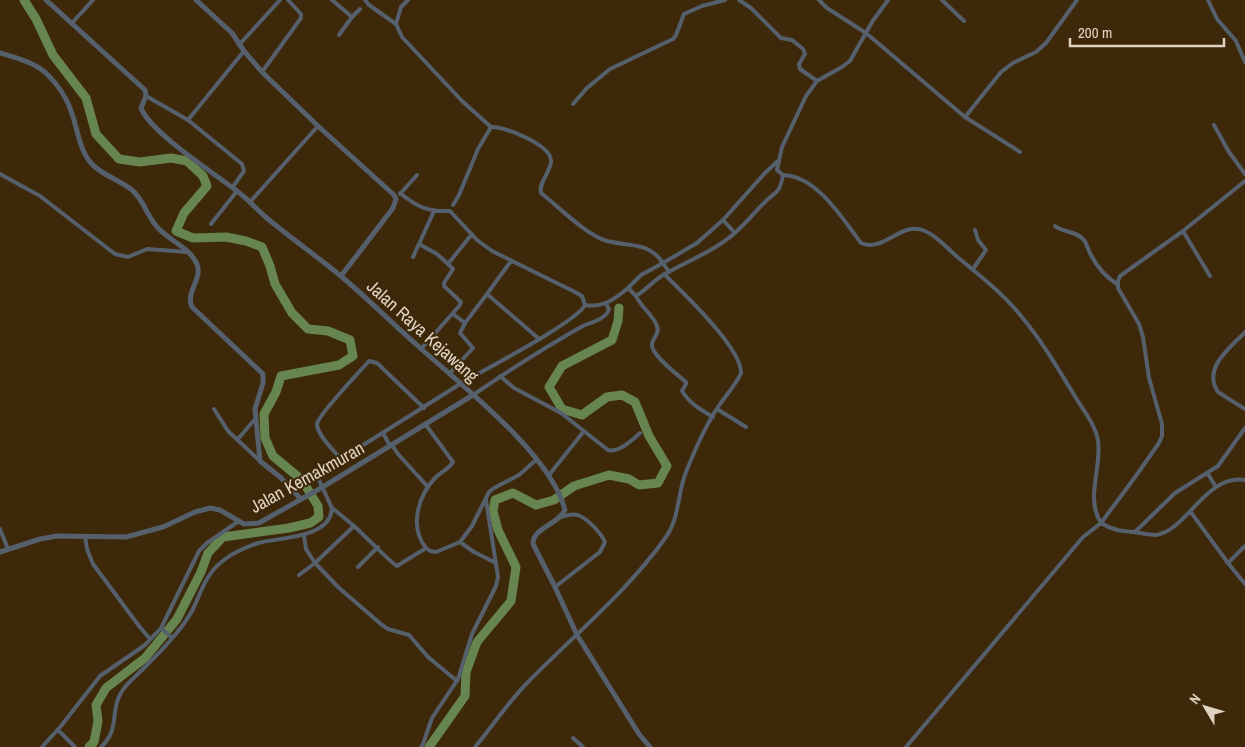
<svg xmlns="http://www.w3.org/2000/svg" width="1245" height="747" viewBox="0 0 1245 747" font-family="'Archivo Narrow',sans-serif">
	<style>
		.lines { fill: none; stroke-linecap: round; stroke-linejoin: round }
		.river { stroke: #67854e; stroke-width: 9 }
		.minor { stroke: #55606c; stroke-width: 4 }
		.tertiary { stroke: #55606c; stroke-width: 5 }
		.labels { text-anchor: middle; dominant-baseline: central; stroke-width: 4; stroke-linejoin: round; paint-order: stroke }
		.street-label { font-size: 18px; fill: #e0d2c2; stroke: #3d280a }
	</style>
	<rect width="100%" height="100%" fill="#3d280a"/>
	<g class="lines">
		<path class="river" d="M24,0L36,19L53,55L86,98L96,134L119,159L140,162L171,158L187,161L203,176L207,186L184,213L176,231L193,238L226,237L246,241L262,247L270,266L275,284L292,313L308,329L328,331L350,340L353,356L339,365L281,376L276,392L264,414L265,438L273,456L302,480L318,506L319,517L310,523L289,528L223,537L208,553L201,572L177,619L145,658L106,688L96,705L98,721L94,742L89,747
			M429,747L465,696L466,672L477,642L511,601L516,567L498,530L493,511L495,500L513,493L536,505L554,500L574,486L609,475L629,479L639,485L658,483L667,466L649,436L635,402L622,395L607,397L582,415L562,409L549,387L562,366L612,340L618,321L619,308"/>
		<path class="minor" d="M332,0L352,17L360,9
			M365,0L369,5L396,24L402,37L462,101L491,127
			M739,0L751,8L781,38L792,40L803,49L805,54L799,64L800,69L817,81
			M819,0L827,8L866,33L965,117L1020,152
			M942,0L964,21
			M1208,0L1217,19L1236,41L1245,62
			M72,23L93,0
			M396,24L401,7L408,0
			M339,35L352,17
			M239,45L280,0
			M262,72L301,18V14L288,0
			M146,96L188,120L242,164L244,171L232,188
			M573,104L587,88L610,69L673,39L676,35L684,14L702,6L725,0
			M965,117L1001,72L1013,63L1036,52L1046,43L1077,0
			M188,120L244,51
			M1214,125L1229,152L1245,174
			M0,174L40,196L115,254L128,257L147,249L187,252
			M783,175L777,170L782,147L806,96L817,81L842,67L850,61L872,22L888,0
			M1245,181L1183,231L1120,276L1118,281V288L1139,324L1143,337L1149,378L1162,424V436L1159,443L1138,473L1101,523C1112,530 1121,531 1133,532C1141,533 1149,535 1156,535C1187,531 1205,474 1245,480
			M400,193C417,207 428,212 450,211L477,240L492,251L573,291L582,296L585,305
			M400,194L417,175
			M250,202L318,126
			M453,205L459,195L478,149L491,127C505,126 550,145 551,160C552,171 538,182 541,193C559,207 586,235 607,241C630,247 648,241 663,263L697,243L723,220L764,174L779,160
			M723,220L735,233
			M211,224L237,191
			M1055,226C1064,233 1077,231 1084,240C1087,244 1088,250 1091,255C1097,267 1106,277 1117,284
			M1183,231L1210,276
			M419,244L437,254L448,264
			M413,257L434,211
			M511,261L487,294L538,338
			M973,269L986,250L978,240L975,230
			M628,288L641,275L663,263L669,272
			M636,296C641,307 653,315 657,326C660,334 653,337 652,344C650,354 679,376 686,382V384L682,391C689,403 701,410 713,417
			M465,323L487,294
			M1245,332C1230,348 1202,368 1218,392L1245,409
			M421,349L460,305L461,302L444,286V283L453,269L448,264L472,234
			M449,374L473,348L460,333L465,323L453,314
			M500,376L514,388L561,413L608,450C619,453 632,440 640,433
			M473,395C508,371 544,348 581,327C590,322 606,320 609,309L606,304
			M214,409L228,431L260,461
			M717,409L746,427
			M426,425L453,462C449,469 441,472 436,477C418,495 409,527 426,548
			M383,433L390,446
			M238,439L256,418
			M392,445L398,454L428,487
			M341,459C334,451 317,435 317,424C318,415 360,371 369,361L377,363L424,408
			M1208,474L1216,487
			M549,475L584,431
			M331,507L354,526
			M1190,511L1228,563
			M0,529L8,549
			M1135,532L1175,493L1218,466L1245,428
			M85,536L87,549L93,564L139,626L150,639
			M304,536L306,549L315,563L354,526C362,533 392,564 397,566L426,548L430,551L436,552L460,542L472,526L489,492L494,488L519,475L536,460
			M460,542L474,552L496,563
			M1245,546L1228,563L1245,584
			M358,567L378,547
			M299,575L315,563L338,587L382,625L388,629L409,635L428,657L457,681
			M555,587L600,552L605,542C601,533 588,519 578,515C573,514 567,515 562,517
			M161,628L171,637
			M58,730L75,747
			M573,738L583,747
			M42,747L61,726L100,676L145,645L161,628L199,551L207,543L239,521
			M101,747C121,728 109,712 122,691C127,683 136,676 143,669C159,653 181,631 192,611C202,591 205,574 224,560C234,552 247,547 258,543C280,537 330,539 332,508L318,478L322,471C368,442 414,413 460,384C482,371 577,322 585,305C603,308 615,299 628,288L636,296C646,290 653,281 663,275C687,261 715,251 736,232C745,224 754,213 763,204C776,190 779,196 783,175C817,176 842,218 861,243C884,253 901,220 925,231C939,237 948,250 960,259C981,277 1004,294 1021,316C1042,341 1059,370 1076,398C1084,411 1096,426 1098,441C1102,468 1085,498 1101,523L1083,537L906,747
			M421,747L423,744L432,718L458,679L472,634L496,586L498,577L486,500
			M475,747C492,727 509,701 528,682C574,635 627,592 666,537C680,517 677,494 686,472C694,452 706,425 718,407C725,396 736,385 741,373C742,348 682,292 664,274"/>
		<path class="tertiary" d="M46,0L145,90L146,96L141,108C150,132 214,173 237,191C248,199 257,210 268,219C292,239 318,257 342,277C368,299 392,323 418,346C461,385 551,454 565,510C559,524 532,528 533,544L555,587L577,635L639,734L650,747
			M196,0L232,33L244,51L262,72L318,126L394,195L396,199L393,208L341,276
			M0,53C16,58 35,62 48,75C58,85 68,100 72,114C78,130 79,149 91,163C101,175 120,180 132,190C144,200 147,217 158,228C169,240 190,248 197,264C203,279 185,292 192,307L263,374V383L255,409L260,461L280,477L301,499
			M0,552L40,539L57,536L126,537L163,527L195,512L210,508L220,510L244,524L259,523L321,488L473,395"/>
	</g>
	<g class="labels">
		<g class="street-label">
			<text transform="translate(423 331) rotate(42)">Jalan Raya Kejawang</text>
			<text transform="translate(307 477) rotate(-29)">Jalan Kemakmuran</text>
		</g>
	</g>
	<g transform="translate(1205 707) rotate(308)" stroke="#3d280a" stroke-width="4" paint-order="stroke">
	<path d="M0-4L9 19L0 12L-9 19Z" fill="#e0d2c2"/>
	<text y="-8" font-size="14" font-weight="bold" text-anchor="middle" fill="#e0d2c2">N</text>
	</g>
	<path d="M1070 38v8h154v-8" fill="none" stroke="#e0d2c2" stroke-width="2.5"/>
	<text x="1078" y="38" font-size="15" fill="#e0d2c2" stroke="#3d280a" stroke-width="4" paint-order="stroke">200 m</text>
</svg>
